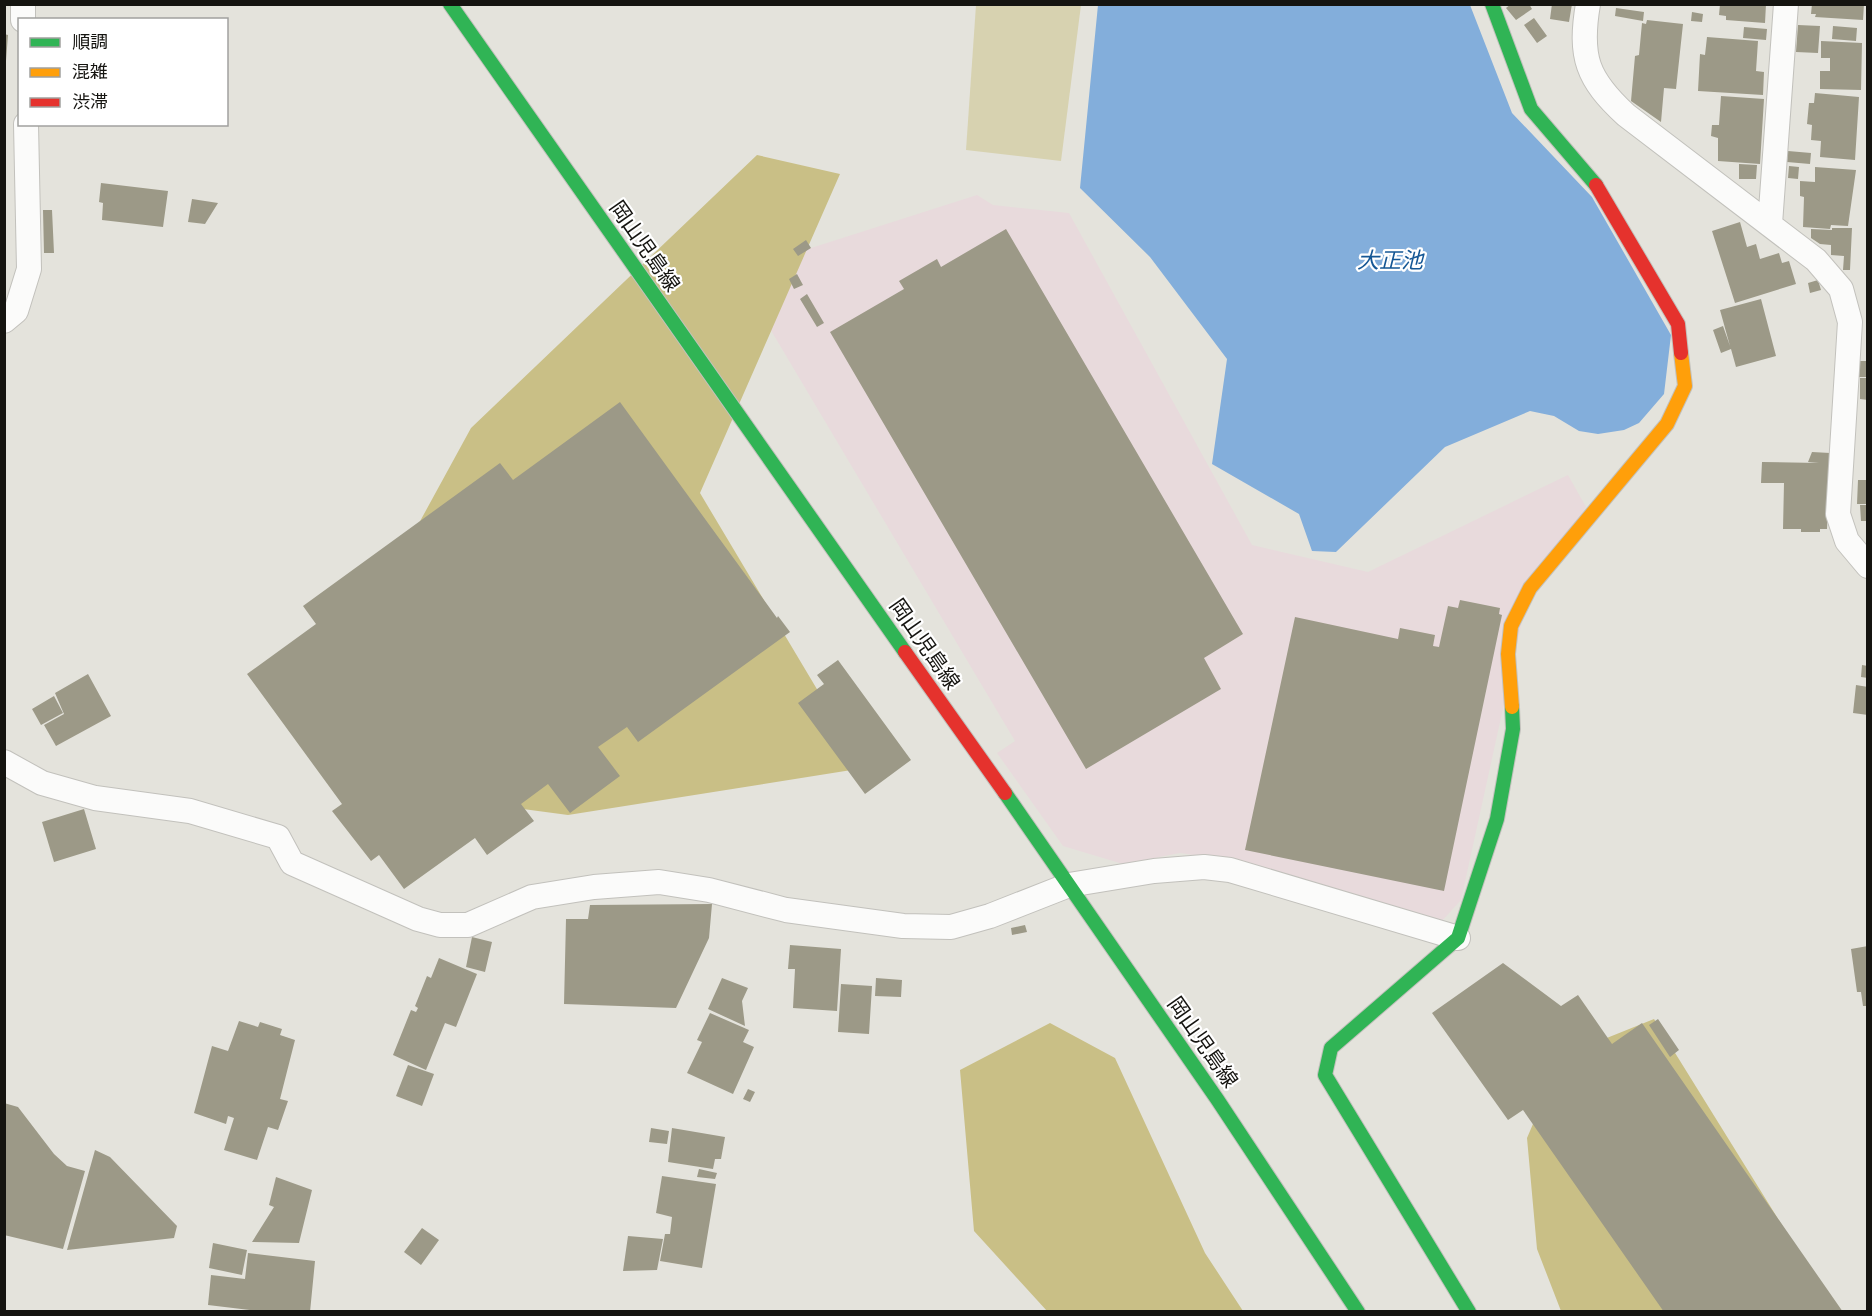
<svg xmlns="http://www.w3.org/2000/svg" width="1872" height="1316" viewBox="0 0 1872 1316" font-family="'Zilla Slab','Noto Sans JP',serif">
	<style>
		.industrial { fill: #e8dadc }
		.green { fill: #d7d2b0 }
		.forest { fill: #c9bf86 }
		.water { fill: #83aedb }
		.building { fill: #9c9987 }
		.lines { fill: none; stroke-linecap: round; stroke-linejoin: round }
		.street-casing { stroke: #c2c1bc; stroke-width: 26 }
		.fast-casing { stroke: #c2c1bc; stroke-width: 16 }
		.slow-casing { stroke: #c2c1bc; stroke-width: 16 }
		.jam-casing { stroke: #c2c1bc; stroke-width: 16 }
		.street { stroke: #fbfbfa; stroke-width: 24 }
		.fast { stroke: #30b455; stroke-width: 14 }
		.slow { stroke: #ff9f0a; stroke-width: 14 }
		.jam { stroke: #e5322d; stroke-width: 14 }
		.labels { text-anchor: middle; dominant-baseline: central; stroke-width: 4.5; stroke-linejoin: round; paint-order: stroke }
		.street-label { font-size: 21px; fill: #151410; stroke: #fff }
		.water-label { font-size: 22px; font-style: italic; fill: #155795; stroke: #fff }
	</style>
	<rect width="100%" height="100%" fill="#e4e3dc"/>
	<path class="industrial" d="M977,195L993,205L1069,213L1252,545L1368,572L1568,475L1586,507L1525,608L1461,900L1441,922L1221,859L1180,853L1123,864L1063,846L997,753L1015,741L741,280L808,249Z"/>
	<path class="green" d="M976,5H1081L1061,161L966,150Z"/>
	<path class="forest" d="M757,155L840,174L700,493L864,768L568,815L405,793L342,664L471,428Z
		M1654,1019L1790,1238L1812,1311H1561L1537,1249L1527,1138L1562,1056Z
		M1050,1023L1115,1058L1205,1253L1243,1311H1047L974,1231L960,1070Z"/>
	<path class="water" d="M1098,5H1470L1512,113L1592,197L1671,335L1664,394L1639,423L1624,430L1598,434L1579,431L1554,416L1530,411L1445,447L1336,552L1312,551L1299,514L1212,464L1227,359L1150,257L1080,188Z"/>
	<path class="building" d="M1511,4H1529L1532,9L1516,20L1506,8Z
		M1552,4H1572L1569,22L1550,19Z
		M1720,4H1766L1765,23L1726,20V16L1719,15Z
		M1812,4H1864L1863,20L1815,17L1816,14H1811Z
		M1616,8L1644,12L1643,21L1615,16Z
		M1692,12L1703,14L1702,22L1691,21Z
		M1534,18L1547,36L1537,43L1524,25Z
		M1647,20L1683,24L1676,89L1664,88L1661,122L1631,101L1635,56L1639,55L1642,23L1646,24Z
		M1798,25L1820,26L1818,53L1796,52Z
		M1833,26L1857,28L1856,41L1832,39Z
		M1744,27L1767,29L1766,40L1743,38Z
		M4,34L8,35L6,61H4Z
		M1707,37L1758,41L1756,71L1764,72L1763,95L1698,91L1700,54L1705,55Z
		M1821,41L1862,43L1861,90L1820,89V71H1830V58H1821Z
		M1815,93L1859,97L1855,160L1820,157L1821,141L1811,140L1812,125L1807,124L1809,103H1814Z
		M1721,96L1764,99L1760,164L1718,161V138L1711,136L1712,125H1719Z
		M1788,151L1811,153L1810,164L1787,162Z
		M1739,164L1757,165L1756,179H1739Z
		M1789,166L1799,167L1798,179L1788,178Z
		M1815,167L1856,170L1848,226L1831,225L1830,229L1803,227L1804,197L1800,196V181L1815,182Z
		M101,183L168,191L163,227L102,220L103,203L99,202Z
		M192,199L218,203L205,224L188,222Z
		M43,210H52L54,253H44Z
		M1740,222L1747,247L1756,244L1760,259L1779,253L1782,263L1789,261L1796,284L1735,303L1712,231Z
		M1832,228H1852L1850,270H1843L1844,256L1831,255V245L1820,244L1811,238V229L1832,230Z
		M1006,229L1243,634L1204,658L1221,689L1086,769L830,332L904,289L899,281L937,259L941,267Z
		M806,240L811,248L798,256L793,249Z
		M797,274L803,285L794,289L789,279Z
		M1818,280L1821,290L1810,293L1808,283Z
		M807,294L824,323L817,327L800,299Z
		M1761,299L1776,356L1736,367L1731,349L1721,353L1713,330L1723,326L1730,346L1720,310Z
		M1860,361H1868V377H1859Z
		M1860,378H1868V400L1860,399Z
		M620,402L777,618L778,616L790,632L638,742L627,727L598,747L620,776L570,813L548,784L521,804L534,821L487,855L475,838L404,889L379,855L371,861L332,811L342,804L247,674L316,624L303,606L500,463L513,480Z
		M1812,452L1830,453L1827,529H1820V532H1801V529H1783L1784,483H1761L1762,462L1819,463L1808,462Z
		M1858,480H1868V504H1857Z
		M1860,505H1868V521H1861Z
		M1460,600L1500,608L1499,614L1502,615L1444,891L1245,850L1295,617L1398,639L1400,628L1435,635L1433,646L1439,647L1448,606L1458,608Z
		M838,660L911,760L865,794L798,703L824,684L817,675Z
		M1862,665L1868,666V678L1861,677Z
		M88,674L111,716L56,746L44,725L64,714L55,693Z
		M1856,685L1868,687V715L1853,713Z
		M54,696L63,713L41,725L32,709Z
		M84,809L96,849L54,862L42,822Z
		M712,904L709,938L676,1008L564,1004L566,919H588L590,905Z
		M1025,925L1027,932L1012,935L1011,928Z
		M472,937L492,942L485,972L466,967Z
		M790,945L841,949L837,1011L793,1008L795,969H788Z
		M1868,946V1006H1863L1861,992H1857L1851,949Z
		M439,958L477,974L456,1027L445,1023L426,1070L393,1055L411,1010L416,1012L418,1008L415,1006L427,976L431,978Z
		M1503,963L1561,1006L1578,995L1612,1044L1642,1023L1843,1312H1664L1523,1110L1508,1120L1432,1013Z
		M722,978L748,988L742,1001L745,1026L708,1009Z
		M876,978L902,980L901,997L875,996Z
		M841,984L872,986L869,1034L838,1032Z
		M710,1013L749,1030L743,1042L754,1047L733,1094L687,1073L702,1042L697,1040Z
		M1658,1019L1679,1050L1670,1057L1649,1025Z
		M239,1021L258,1027L260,1022L282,1029L280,1035L295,1040L280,1099L288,1101L278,1130L268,1127L257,1160L224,1150L234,1118L228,1116L226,1124L194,1113L212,1046L228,1051Z
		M408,1065L434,1074L422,1106L396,1096Z
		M748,1089L755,1092L750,1102L743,1099Z
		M4,1103L18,1107L54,1154L67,1166L85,1171L63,1249L4,1235Z
		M651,1128L669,1131L667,1144L649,1142Z
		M672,1128L725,1137L721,1159H715L713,1169L668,1162Z
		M95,1150L110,1157L177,1226L174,1238L67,1250Z
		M699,1169L717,1173L715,1179L697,1177Z
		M662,1176L716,1184L702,1268L660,1261L665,1234H670L672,1217L656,1213Z
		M276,1177L312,1190L299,1243L252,1242L274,1207L269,1205Z
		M422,1228L439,1240L421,1265L404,1252Z
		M628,1236L663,1239L657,1270L623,1271Z
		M213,1243L247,1250L242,1275L209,1268Z
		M248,1253L315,1261L310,1312H267L208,1305L211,1275L245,1279Z"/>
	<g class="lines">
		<defs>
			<path id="street" d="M23,4V20
				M1588,4C1579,57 1587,79 1626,115L1816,260L1841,289L1850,322L1838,514L1847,541L1868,566
				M1770,224L1786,4
				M4,321L16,311L29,269L26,124
				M4,762L42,783L95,798L190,811L278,837L292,863L418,919L440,925H468L532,897L594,887L659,882L709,890L786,910L903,926L951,927L990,916L1069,885L1154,871L1204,867L1230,870L1458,938"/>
			<path id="fast" d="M450,4L905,652
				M1492,4L1531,109L1596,185
				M1005,793L1217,1099L1358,1312
				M1469,1312L1325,1075L1331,1048L1458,938L1497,819L1513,729L1512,707"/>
			<path id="slow" d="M1512,707L1508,654L1511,626L1530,588L1667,424L1685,386L1681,353"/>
			<path id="jam" d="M1596,185L1678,324L1681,353
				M905,652L1005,793"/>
		</defs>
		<use href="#street" class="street-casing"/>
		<use href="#fast" class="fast-casing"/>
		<use href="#slow" class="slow-casing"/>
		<use href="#jam" class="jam-casing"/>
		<use href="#street" class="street"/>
		<use href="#fast" class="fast"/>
		<use href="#slow" class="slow"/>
		<use href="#jam" class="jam"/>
	</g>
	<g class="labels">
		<g class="street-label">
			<text transform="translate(645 246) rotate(55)">岡山児島線</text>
			<text transform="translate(925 644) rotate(55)">岡山児島線</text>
			<text transform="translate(1203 1042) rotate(55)">岡山児島線</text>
		</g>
		<g class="water-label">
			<text x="1390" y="260">大正池</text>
		</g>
	</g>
	<rect width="1872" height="1316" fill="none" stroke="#151410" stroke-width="12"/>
	<rect x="18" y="18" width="210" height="108" fill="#ffffff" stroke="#a1a19f" stroke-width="1.5"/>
	<rect x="30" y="38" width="30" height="9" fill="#30b455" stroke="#a1a19f" stroke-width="1.5"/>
	<text x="72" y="48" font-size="18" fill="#151410">順調</text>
	<rect x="30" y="68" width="30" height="9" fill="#ff9f0a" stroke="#a1a19f" stroke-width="1.5"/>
	<text x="72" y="78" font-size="18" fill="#151410">混雑</text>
	<rect x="30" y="98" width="30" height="9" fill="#e5322d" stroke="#a1a19f" stroke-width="1.5"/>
	<text x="72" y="108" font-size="18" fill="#151410">渋滞</text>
</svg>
